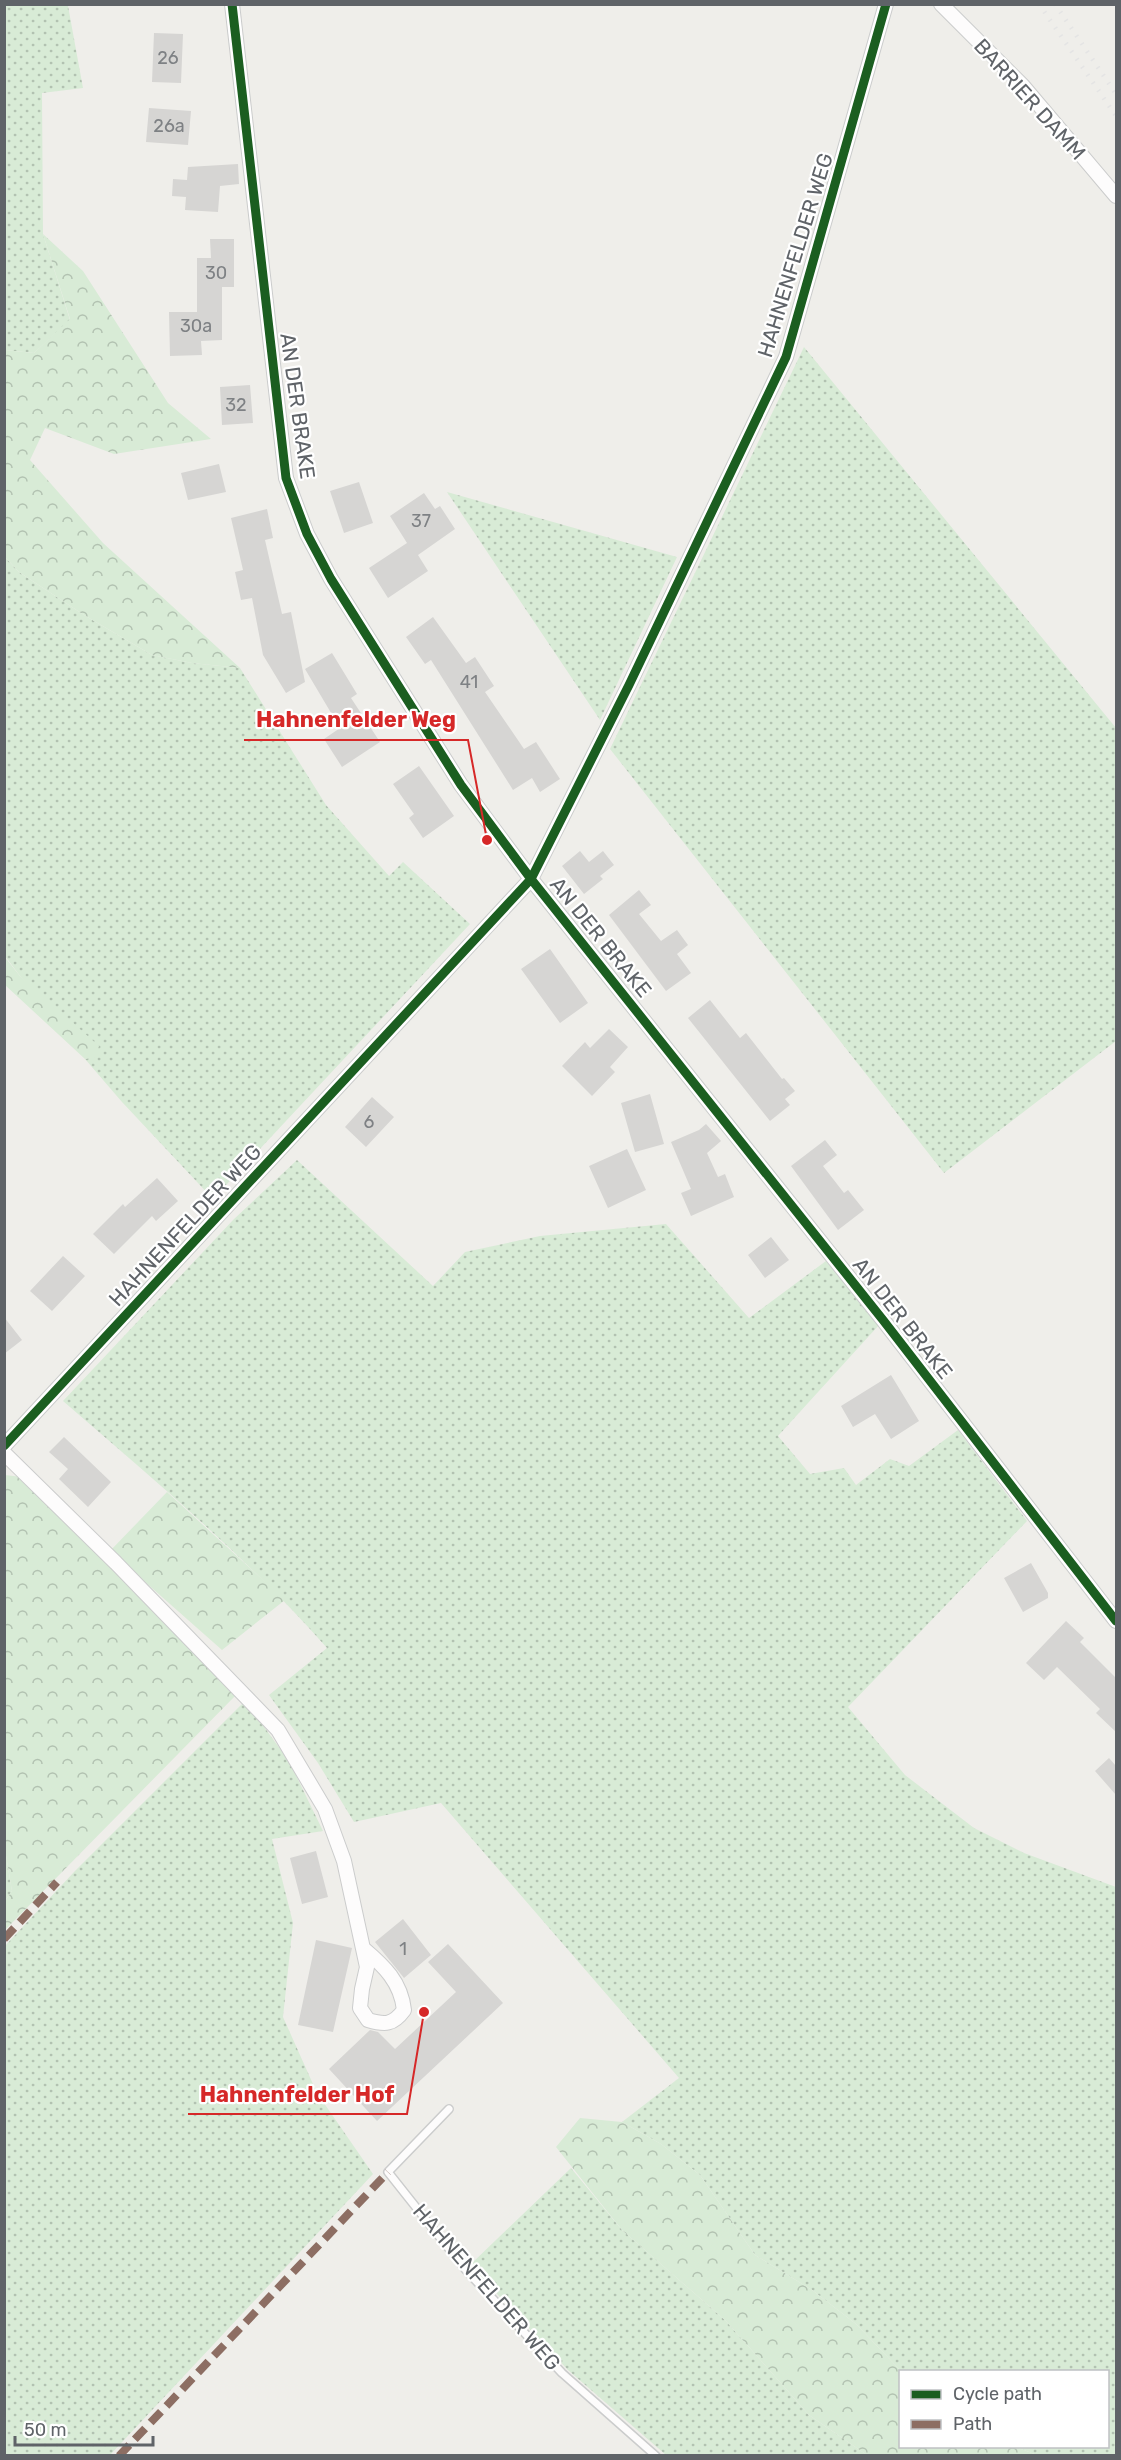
<svg xmlns="http://www.w3.org/2000/svg" width="1121" height="2460" viewBox="0 0 1121 2460" font-family="Rubik,sans-serif">
	<style>
		.grass { fill: url(#grass-dots) }
		.forest { fill: url(#forest-crowns) }
		.building { fill: #d6d5d3 }
		.lines { fill: none; stroke-linecap: round; stroke-linejoin: round }
		.service-casing { stroke: #cbcccc; stroke-width: 10 }
		.minor-casing { stroke: #cbcccc; stroke-width: 16 }
		.service { stroke: #fdfcfc; stroke-width: 7 }
		.minor { stroke: #fdfcfc; stroke-width: 14 }
		.rail { stroke: #e4e4e4; stroke-width: 4.5; stroke-dasharray: 1.5 8; stroke-linecap: butt }
		.quiet { stroke: #8d6e63; stroke-width: 8; stroke-dasharray: 15 8; stroke-linecap: butt }
		.cycleway-casing { stroke: #fff; stroke-width: 13 }
		.cycleway { stroke: #1b5e20; stroke-width: 9 }
		.labels { text-anchor: middle; dominant-baseline: central; stroke-width: 4.5; stroke-linejoin: round; paint-order: stroke }
		.number-label { font-size: 18px; fill: #7e8184 }
		.street-label { font-size: 21px; fill: #5f6368; stroke: #fff }
		.leader { fill: none; stroke: #d62828; stroke-width: 2 }
		.callout-dot { fill: #d62828; stroke: #fff; stroke-width: 2 }
		.callout-label { font-size: 22px; text-anchor: middle; font-weight: bold; fill: #d62828; stroke: #fff; stroke-width: 4.5; stroke-linejoin: round; paint-order: stroke }
	</style>
	<defs>
		<pattern id="grass-dots" width="8" height="8" patternUnits="userSpaceOnUse" patternTransform="scale(1.5)"><rect width="8" height="8" fill="#d8ebd6"/><path d="M2 2h.1M6 6h.1" fill="none" stroke="#b2c2b1" stroke-width="1.8" stroke-linecap="round"/></pattern>
		<pattern id="forest-crowns" width="20" height="18" patternUnits="userSpaceOnUse" patternTransform="scale(1.5)"><rect width="20" height="18" fill="#d8ebd6"/><path d="M2 6a3 3 0 1 1 6 0M12 15a3 3 0 1 1 6 0" fill="none" stroke="#b2c2b1"/></pattern>
	</defs>
	<rect width="100%" height="100%" fill="#efeeea"/>
	<path class="grass" d="M47,4L68,6L83,88L42,93L43,234L70,320L34,353L5,350V5Z
		M804,347L1116,728V1041L944,1173L610,749Z
		M447,492L677,557L600,720Z
		M5,557L19,572L84,615L152,655L192,663L240,668L326,805L389,876L403,862L470,924L213,1199L122,1102L85,1059L95,1056L20,976L5,956Z
		M297,1160L433,1286L465,1252L540,1236L666,1224L749,1318L826,1261L879,1325L778,1436L810,1474L844,1468L856,1485L890,1459L909,1466L958,1430L1027,1521L848,1707L905,1775L974,1828L1024,1853L1116,1887V2455H1037L1016,2447L1108,2446V2372L901,2371L856,2324L812,2290L755,2255L700,2175L661,2144L622,2122L679,2078L441,1803L354,1822L318,1763L269,1695L327,1648C247,1557 154,1480 63,1401L234,1219Z
		M245,1701L289,1761L323,1831L272,1839L293,1923L283,2017L317,2093L373,2174L110,2455H5L4,1947L74,1872Z
		M4,1843L12,1891L5,1901H4Z
		M571,2168L622,2230L725,2320L809,2415L867,2455H666L568,2370L470,2265Z"/>
	<path class="forest" d="M43,234L83,271L168,403L211,439L114,454L45,428L30,460L103,543L240,668L192,663L152,655L84,615L19,572L5,557V350L34,353L70,319Z
		M4,956L20,976L99,1046L95,1057L85,1059L5,985Z
		M5,1475L22,1477L237,1694L5,1930V1901L12,1891L4,1843Z
		M167,1492L285,1600L222,1650L110,1551Z
		M580,2118L622,2122L661,2144L700,2175L755,2255L812,2290L856,2324L901,2371L900,2446L1016,2447L1037,2455H867L809,2415L725,2320L622,2230L556,2147Z"/>
	<path class="building" d="M154,33L183,34L181,83L152,82Z
		M149,108L191,111L188,145L146,142Z
		M238,164L239,184L220,186L218,212L185,210L186,197L172,196L173,179L187,180L188,167Z
		M210,239H234V287H222V340L201,341L202,355L170,356L169,312H197V258H211Z
		M250,385L253,423L222,425L220,387Z
		M219,464L226,492L188,500L181,473Z
		M359,482L373,523L344,533L330,491Z
		M424,493L435,509L440,506L455,529L418,555L428,571L388,598L369,568L407,543L390,516Z
		M267,509L273,538L265,540L282,614L291,612L305,682L286,693L263,655L252,598L241,600L235,572L243,570L231,518Z
		M433,617L466,663L475,657L494,686L485,692L524,749L536,742L560,779L540,792L532,778L513,790L431,660L425,664L406,637Z
		M332,653L357,694L351,698L380,742L342,767L324,739L340,728L305,669Z
		M419,766L454,816L423,838L409,818L414,814L393,784Z
		M580,851L589,862L603,851L614,865L600,876L603,879L584,894L562,866Z
		M639,890L651,905L639,914L661,941L677,930L688,945L677,954L691,973L666,991L609,915Z
		M550,949L588,1003L560,1023L521,969Z
		M710,1000L740,1038L746,1033L782,1079L784,1078L795,1091L785,1099L790,1105L770,1121L688,1018Z
		M609,1029L628,1047L610,1067L615,1072L592,1096L562,1066L585,1042L590,1048Z
		M650,1094L664,1144L635,1152L621,1103Z
		M372,1097L394,1117L366,1147L345,1127Z
		M706,1124L721,1141L707,1153L718,1177L725,1174L734,1197L691,1216L681,1193L691,1189L671,1142L699,1130Z
		M825,1140L837,1155L823,1166L844,1193L848,1190L864,1210L838,1230L791,1166Z
		M627,1149L646,1190L608,1208L589,1166Z
		M157,1178L178,1201L156,1221L152,1216L114,1254L93,1234L123,1204L125,1207Z
		M771,1237L789,1260L765,1278L748,1255Z
		M63,1256L85,1276L52,1311L30,1291Z
		M4,1317L22,1340L4,1354Z
		M891,1375L919,1421L891,1439L875,1414L853,1427L841,1406Z
		M64,1437L111,1482L88,1507L59,1479L68,1469L49,1452Z
		M1031,1563L1048,1593V1598L1023,1612L1004,1578Z
		M1066,1621L1084,1638L1080,1642L1116,1678V1732L1096,1713L1100,1709L1057,1667L1044,1680L1026,1663Z
		M1109,1758L1116,1766V1795L1095,1771Z
		M316,1851L328,1897L302,1904L290,1858Z
		M403,1919L431,1955L404,1978L375,1942Z
		M316,1940L352,1948L333,2032L298,2025Z
		M448,1944L503,2003L377,2121L329,2069L370,2030L378,2032L395,2049L456,1992L428,1962Z"/>
	<g class="lines">
		<defs>
			<path id="service" d="M449,2109L388,2172L465,2269L562,2373L656,2456"/>
			<path id="minor" d="M232,4L286,478L307,534L331,579L461,785L531,879L883,1320L1116,1621
				M941,4L1023,86L1116,196
				M4,1446L531,879L629,685L786,357L886,4
				M4,1453L116,1563L278,1730L325,1809L344,1861L367,1967L362,1989L360,2008L368,2020C385,2025 393,2025 404,2010C401,1982 384,1966 364,1949"/>
		</defs>
		<use href="#service" class="service-casing"/>
		<use href="#minor" class="minor-casing"/>
		<use href="#service" class="service"/>
		<use href="#minor" class="minor"/>
		<path class="rail" d="M1039,4L1116,116
			M1055,4L1116,94"/>
		<path class="quiet" d="M4,1939L57,1882
			M119,2456L388,2172"/>
		<defs>
			<path id="cycleway" d="M232,4L286,478L307,534L331,579L461,785L531,879L883,1320L1116,1621
				M4,1446L531,879L629,685L786,357L886,4"/>
		</defs>
		<use href="#cycleway" class="cycleway-casing"/>
		<use href="#cycleway" class="cycleway"/>
	</g>
	<g class="labels">
		<g class="number-label">
			<text x="168" y="58">26</text>
			<text x="169" y="126">26a</text>
			<text x="216" y="273">30</text>
			<text x="196" y="326">30a</text>
			<text x="236" y="405">32</text>
			<text x="421" y="521">37</text>
			<text x="469" y="682">41</text>
			<text x="369" y="1122">6</text>
			<text x="403" y="1949">1</text>
		</g>
		<g class="street-label">
			<text transform="translate(1030 99) rotate(48)">BARRIER DAMM</text>
			<text transform="translate(795 255) rotate(-73)">HAHNENFELDER WEG</text>
			<text transform="translate(298 406) rotate(82)">AN DER BRAKE</text>
			<text transform="translate(601 937) rotate(51)">AN DER BRAKE</text>
			<text transform="translate(185 1225) rotate(-47)">HAHNENFELDER WEG</text>
			<text transform="translate(903 1318) rotate(52)">AN DER BRAKE</text>
			<text transform="translate(487 2287) rotate(49)">HAHNENFELDER WEG</text>
		</g>
	</g>
	<path class="leader" d="M487 840L468 740H244M424 2012L407 2114H188"/>
	<g class="callout-dot">
		<circle cx="487" cy="840" r="6"/>
		<circle cx="424" cy="2012" r="6"/>
	</g>
	<g class="callout-label">
		<text x="356" y="727">Hahnenfelder Weg</text>
		<text x="297" y="2102">Hahnenfelder Hof</text>
	</g>
	<rect width="1121" height="2460" fill="none" stroke="#5f6368" stroke-width="12"/>
	<rect x="899" y="2370" width="210" height="78" fill="#ffffff" stroke="#bfc1c3" stroke-width="1.5"/>
	<rect x="911" y="2390" width="30" height="9" fill="#1b5e20" stroke="#bfc1c3" stroke-width="1.5"/>
	<text x="953" y="2400" font-size="18" fill="#5f6368">Cycle path</text>
	<rect x="911" y="2420" width="30" height="9" fill="#8d6e63" stroke="#bfc1c3" stroke-width="1.5"/>
	<text x="953" y="2430" font-size="18" fill="#5f6368">Path</text>
	<path d="M15 2436v9h138v-9" fill="none" stroke="#5f6368" stroke-width="3"/>
	<text x="24" y="2436" font-size="18" fill="#5f6368" stroke="#ffffff" stroke-width="4.5" paint-order="stroke">50 m</text>
</svg>
